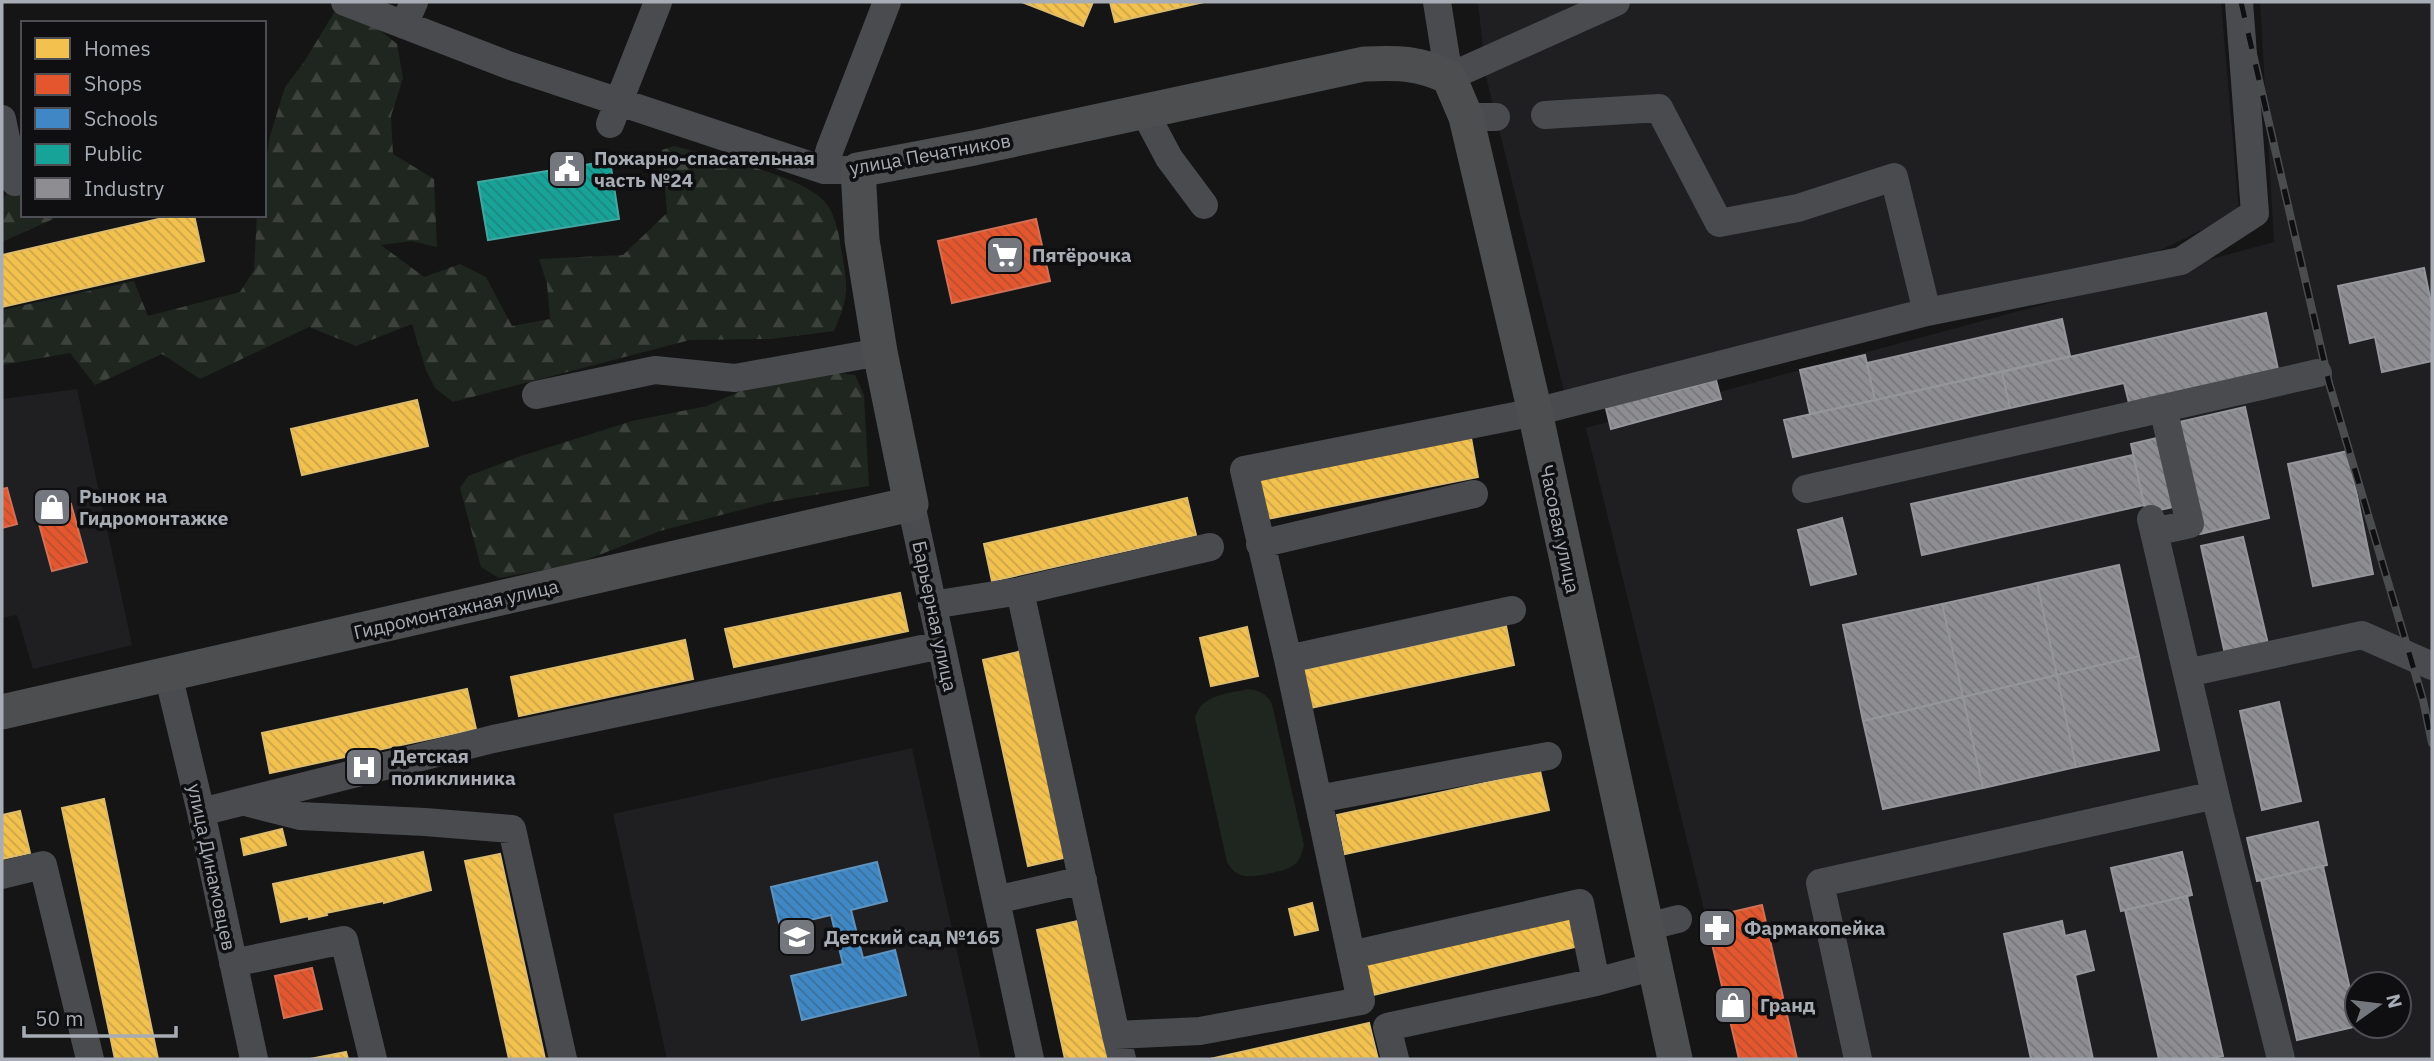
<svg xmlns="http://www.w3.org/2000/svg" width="2434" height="1061" viewBox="0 0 2434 1061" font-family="'IBM Plex Sans',sans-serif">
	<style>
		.built { fill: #1f1f21; fill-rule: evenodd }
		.green { fill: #1f251f }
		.forest { fill: url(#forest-firs) }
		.homes { fill: url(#homes-back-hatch); stroke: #dcbb6d; stroke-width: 2 }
		.shops { fill: url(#shops-back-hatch); stroke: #d27056; stroke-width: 2 }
		.schools { fill: url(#schools-back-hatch); stroke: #5e93c0; stroke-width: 2 }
		.public { fill: url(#public-back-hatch); stroke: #42a6a1; stroke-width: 2 }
		.industry { fill: url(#industry-back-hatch); stroke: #95969c; stroke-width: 2 }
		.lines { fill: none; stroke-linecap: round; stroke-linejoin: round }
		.minor { stroke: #4a4b4e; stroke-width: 28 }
		.major { stroke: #4c4e50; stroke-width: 35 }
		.rail-casing { stroke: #4b4c4e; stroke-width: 8 }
		.rail { stroke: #0f0f11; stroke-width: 5; stroke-dasharray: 16; stroke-linecap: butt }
		.labels { text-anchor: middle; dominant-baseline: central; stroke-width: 7; stroke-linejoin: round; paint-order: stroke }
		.street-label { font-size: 19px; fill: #a7acb5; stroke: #0f0f11 }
		.poi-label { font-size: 19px; font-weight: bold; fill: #a7acb5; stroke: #0f0f11; text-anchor: start }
	</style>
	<defs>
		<pattern id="forest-firs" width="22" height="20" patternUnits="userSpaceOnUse" patternTransform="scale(1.75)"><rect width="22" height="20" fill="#1f251f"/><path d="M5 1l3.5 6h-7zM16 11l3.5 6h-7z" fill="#3d423d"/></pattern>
		<pattern id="homes-back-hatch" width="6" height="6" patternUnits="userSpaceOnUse" patternTransform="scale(1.75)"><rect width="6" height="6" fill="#f2c14e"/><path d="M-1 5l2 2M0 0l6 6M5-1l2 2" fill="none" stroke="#cca549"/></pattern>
		<pattern id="shops-back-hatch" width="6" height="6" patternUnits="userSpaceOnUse" patternTransform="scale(1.75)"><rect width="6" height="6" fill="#e4572e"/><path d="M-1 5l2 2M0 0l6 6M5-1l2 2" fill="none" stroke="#b84e30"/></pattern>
		<pattern id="schools-back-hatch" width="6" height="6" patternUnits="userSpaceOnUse" patternTransform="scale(1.75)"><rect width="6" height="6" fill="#3f88c5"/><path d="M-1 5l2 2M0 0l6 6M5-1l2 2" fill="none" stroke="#3b6f9a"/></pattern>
		<pattern id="public-back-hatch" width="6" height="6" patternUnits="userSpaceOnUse" patternTransform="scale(1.75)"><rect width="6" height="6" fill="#17a398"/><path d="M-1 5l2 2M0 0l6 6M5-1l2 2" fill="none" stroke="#1e8780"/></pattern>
		<pattern id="industry-back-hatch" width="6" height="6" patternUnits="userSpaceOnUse" patternTransform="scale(1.75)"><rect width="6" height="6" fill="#8d8d92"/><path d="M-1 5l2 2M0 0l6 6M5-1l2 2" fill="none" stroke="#76777b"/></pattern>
	</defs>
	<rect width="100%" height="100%" fill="#151515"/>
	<path class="built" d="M1478,2H2221L2239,212L2140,260L1566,399L1486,77Z
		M2260,2H2432V1059H1739L1706,918L1586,428L2274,242ZM2357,984H2399V1026H2357Z
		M77,389L132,645L33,669L17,615L2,618V399Z
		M912,748L981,1059H667L613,814Z"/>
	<path class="green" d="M1248,689C1259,690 1267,694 1272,704L1304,845C1302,853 1300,861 1294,865C1288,870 1278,871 1272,873C1253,877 1237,881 1227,862L1195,718C1201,694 1228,694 1248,689Z"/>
	<path class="forest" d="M335,11L364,17L397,44L403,78L391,116L393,154L434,179L437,247L411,241L381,245L424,277L460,264L486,277L512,326L550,319L547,284L539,259L623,255L667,213L662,150L674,146C709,156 810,176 828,206C837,220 839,237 842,253C848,289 849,297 834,331L771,339L690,340L453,402L435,388L426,370L412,324L356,346L309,327L200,379L162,354L95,385L70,353L2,365V310L134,281L148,316L240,292L254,270L257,215H264V171L270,136L285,87L304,62Z
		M23,168V215H62L2,242V201Z
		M827,372L855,375L864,395L869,486L771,502L660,531L576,564L499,578L481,567L460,488L468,476L521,456L632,421L707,406L743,390Z"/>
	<path class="homes" d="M1022,2H1093L1083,26Z
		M1110,2H1204L1115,22Z
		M176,215H194L204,261L2,307V255Z
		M417,400L428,446L302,475L291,429Z
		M1471,438L1478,477L1262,520L1254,481Z
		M1187,498L1196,535L992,581L984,544Z
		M900,593L908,631L734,667L725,629Z
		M1506,626L1514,665L1310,708L1302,670Z
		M1247,627L1258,676L1211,686L1200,638Z
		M685,640L693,679L519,716L511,677Z
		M1022,651L1068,857L1028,866L983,660Z
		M467,689L476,729L270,773L262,733Z
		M1540,771L1549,810L1345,854L1337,815Z
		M104,799L158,1059H115L62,808Z
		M20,811L30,853L2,859V815Z
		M282,829L286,845L244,855L241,839Z
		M423,852L431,890L384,903V901L326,913L327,915L309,919V916L281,922L273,884Z
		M500,854L545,1059H509L465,861Z
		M1312,903L1318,930L1295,935L1289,909Z
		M1570,912L1579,946L1373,995L1365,961Z
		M1078,921L1108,1059H1065L1037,930Z
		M1369,1023L1378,1059H1210Z
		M346,1052L348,1059H310Z"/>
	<path class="shops" d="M1036,219L1050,281L952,303L938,241Z
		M7,488L17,524L2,528V489Z
		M71,504L87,562L52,571L36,513Z
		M1762,905L1797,1059H1739L1706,918Z
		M312,968L322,1009L284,1018L275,976Z"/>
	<path class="schools" d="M877,862L887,901L851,910L863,958L895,950L906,995L802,1020L791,976L843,964L831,915L780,927L771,887Z"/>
	<path class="public" d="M610,161L619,219L488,240L478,182Z"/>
	<path class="industry" d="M2424,268L2432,308V361L2382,372L2375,337L2350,343L2338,286Z
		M2266,313L2278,369L2129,403L2124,383L2010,408L2002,372Z
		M2062,319L2070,356L1875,400L1867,363Z
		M1865,355L1875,400L1810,414L1800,370Z
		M2002,372L2010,408L1793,457L1784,420Z
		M1716,380L1721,399L1611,429L1604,400L1650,388L1653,397Z
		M2245,407L2269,518L2200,534L2175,423Z
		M2157,438L2173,507L2146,513L2131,444Z
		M2348,451L2373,574L2313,586L2288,464Z
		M2133,455L2144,505L1922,555L1911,504Z
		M1842,518L1856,574L1811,585L1798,530Z
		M2243,537L2268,644L2225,654L2201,546Z
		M2119,565L2139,656L2057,675L2037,583Z
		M2037,583L2057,675L1963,697L1942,604Z
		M1942,604L1963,697L1863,721L1843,625Z
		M2139,656L2159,750L2076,767L2057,675Z
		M2057,675L2076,767L1983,788L1963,697Z
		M1963,697L1983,788L1883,809L1863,721Z
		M2279,702L2301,801L2262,810L2240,711Z
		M2318,822L2327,865L2257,881L2247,838Z
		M2182,852L2192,895L2121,911L2111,868Z
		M2323,866L2358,1026L2297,1040L2261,880Z
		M2187,896L2223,1056L2209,1059H2159L2125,910Z
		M2062,921L2065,936L2085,931L2094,970L2075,975L2093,1059H2031L2004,934Z"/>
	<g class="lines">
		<path class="minor" d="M345,2L508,65L824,170H858
			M1437,2L1449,77L1616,2
			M404,25L414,2
			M1144,111L1169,158L1204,205
			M1545,115L1659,108L1719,223L1798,208L1894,177L1927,312
			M1466,117H1496
			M2,119L15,182
			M610,124L658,2
			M824,170L830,149L887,2
			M536,395L655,370L735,378L880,352
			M1806,489L2318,373
			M911,504L1030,1059
			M2151,519L2219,811L2281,1059
			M2154,532L2190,524L2163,408
			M1260,544L1474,494
			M1020,591L1210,547
			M932,605L1020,591L1116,1035L1200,1031L1361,1001L1288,659L1244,470L1535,412L1927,312L2181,261L2255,213L2239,2
			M1288,659L1512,610
			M2187,673L2362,635L2432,666
			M168,674L201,812L254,1059
			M1318,799L1548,756
			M249,803L300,816L425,822L512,829L563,1059
			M201,812L493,739L941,645
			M2,875L43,865L90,1059
			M996,900L1083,880
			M1646,927L1678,919
			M1351,955L1580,903L1596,982
			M233,963L344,940L373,1059
			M1116,1035L1122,1059
			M1395,1059L1387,1027L1596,982L1655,966
			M1858,1059L1820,883L2215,795"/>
		<path class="major" d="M2,712L911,504L880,352L862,240L858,170L974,148L1364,64C1399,63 1417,62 1449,77L1466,117L1535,412L1675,1059"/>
		<defs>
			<path id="rail" d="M2241,2L2329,383L2423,700L2432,743"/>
		</defs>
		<use href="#rail" class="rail-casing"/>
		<use href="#rail" class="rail"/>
	</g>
	<defs>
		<symbol id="civic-square" viewBox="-11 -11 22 22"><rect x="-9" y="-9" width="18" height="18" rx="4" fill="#74777d" stroke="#0f0f11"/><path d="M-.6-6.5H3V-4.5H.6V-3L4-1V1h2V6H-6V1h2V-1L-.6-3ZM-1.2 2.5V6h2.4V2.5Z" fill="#fff"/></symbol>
		<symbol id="supermarket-square" viewBox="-11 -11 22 22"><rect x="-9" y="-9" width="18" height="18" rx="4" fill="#74777d" stroke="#0f0f11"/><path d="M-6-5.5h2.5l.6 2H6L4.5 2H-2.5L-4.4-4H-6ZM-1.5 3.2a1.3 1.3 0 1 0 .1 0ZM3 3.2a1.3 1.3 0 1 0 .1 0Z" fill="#fff"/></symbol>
		<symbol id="shop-square" viewBox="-11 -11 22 22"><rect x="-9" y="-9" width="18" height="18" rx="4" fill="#74777d" stroke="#0f0f11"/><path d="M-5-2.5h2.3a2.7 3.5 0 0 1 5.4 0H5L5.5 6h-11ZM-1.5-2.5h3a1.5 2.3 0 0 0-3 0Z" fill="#fff"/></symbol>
		<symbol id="hospital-square" viewBox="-11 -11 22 22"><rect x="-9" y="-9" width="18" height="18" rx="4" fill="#74777d" stroke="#0f0f11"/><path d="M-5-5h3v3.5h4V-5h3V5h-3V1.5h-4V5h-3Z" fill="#fff"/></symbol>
		<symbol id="pharmacy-square" viewBox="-11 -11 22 22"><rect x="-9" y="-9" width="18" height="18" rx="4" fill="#74777d" stroke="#0f0f11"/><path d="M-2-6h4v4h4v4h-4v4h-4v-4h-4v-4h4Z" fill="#fff"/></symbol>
		<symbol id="school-square" viewBox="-11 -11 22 22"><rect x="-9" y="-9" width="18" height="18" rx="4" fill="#74777d" stroke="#0f0f11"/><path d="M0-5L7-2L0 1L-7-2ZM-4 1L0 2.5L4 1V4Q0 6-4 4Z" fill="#fff"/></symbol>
	</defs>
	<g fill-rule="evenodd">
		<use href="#civic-square" x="545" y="147" width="44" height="44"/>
		<use href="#supermarket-square" x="983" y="233" width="44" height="44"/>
		<use href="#shop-square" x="30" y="485" width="44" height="44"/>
		<use href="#hospital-square" x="342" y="745" width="44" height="44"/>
		<use href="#pharmacy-square" x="1695" y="906" width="44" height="44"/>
		<use href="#school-square" x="775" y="915" width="44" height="44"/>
		<use href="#shop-square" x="1711" y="983" width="44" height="44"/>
	</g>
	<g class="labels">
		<g class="street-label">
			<text transform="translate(930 154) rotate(-10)">улица Печатников</text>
			<text transform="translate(1560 529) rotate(78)">Часовая улица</text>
			<text transform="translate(456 609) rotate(-13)">Гидромонтажная улица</text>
			<text transform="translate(935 616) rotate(78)">Барьерная улица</text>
			<text transform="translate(212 867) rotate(78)">улица Динамовцев</text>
		</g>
		<g class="poi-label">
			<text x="594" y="158">Пожарно-спасательная<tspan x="594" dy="22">часть №24</tspan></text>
			<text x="1032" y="255">Пятёрочка</text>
			<text x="79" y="496">Рынок на<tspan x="79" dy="22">Гидромонтажке</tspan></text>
			<text x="391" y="756">Детская<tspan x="391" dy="22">поликлиника</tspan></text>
			<text x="1744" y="928">Фармакопейка</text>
			<text x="824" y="937">Детский сад №165</text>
			<text x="1760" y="1005">Гранд</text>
		</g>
	</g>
	<rect width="2434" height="1061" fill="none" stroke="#a7acb5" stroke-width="7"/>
	<rect x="21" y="21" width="245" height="196" fill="#0f0f11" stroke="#4c4e53" stroke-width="2"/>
	<rect x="35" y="38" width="35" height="21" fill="#f2c14e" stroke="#4c4e53" stroke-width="2"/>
	<text x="84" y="56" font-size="21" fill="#a7acb5">Homes</text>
	<rect x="35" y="74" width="35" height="21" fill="#e4572e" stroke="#4c4e53" stroke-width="2"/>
	<text x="84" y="91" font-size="21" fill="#a7acb5">Shops</text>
	<rect x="35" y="108" width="35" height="21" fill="#3f88c5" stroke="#4c4e53" stroke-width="2"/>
	<text x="84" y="126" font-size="21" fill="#a7acb5">Schools</text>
	<rect x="35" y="144" width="35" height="21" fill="#17a398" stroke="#4c4e53" stroke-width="2"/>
	<text x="84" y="161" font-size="21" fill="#a7acb5">Public</text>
	<rect x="35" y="178" width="35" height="21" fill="#8d8d92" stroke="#4c4e53" stroke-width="2"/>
	<text x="84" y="196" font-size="21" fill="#a7acb5">Industry</text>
	<g transform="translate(2378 1005) rotate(76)"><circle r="33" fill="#0f0f11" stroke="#4c4e53" stroke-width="2"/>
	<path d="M0-5L12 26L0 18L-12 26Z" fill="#74777d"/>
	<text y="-10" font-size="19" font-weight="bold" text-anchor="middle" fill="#a7acb5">N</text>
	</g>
	<path d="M24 1026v10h152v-10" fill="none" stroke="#a7acb5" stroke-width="3.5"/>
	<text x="35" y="1026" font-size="21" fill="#a7acb5" stroke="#0f0f11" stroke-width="5" paint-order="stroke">50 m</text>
</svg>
